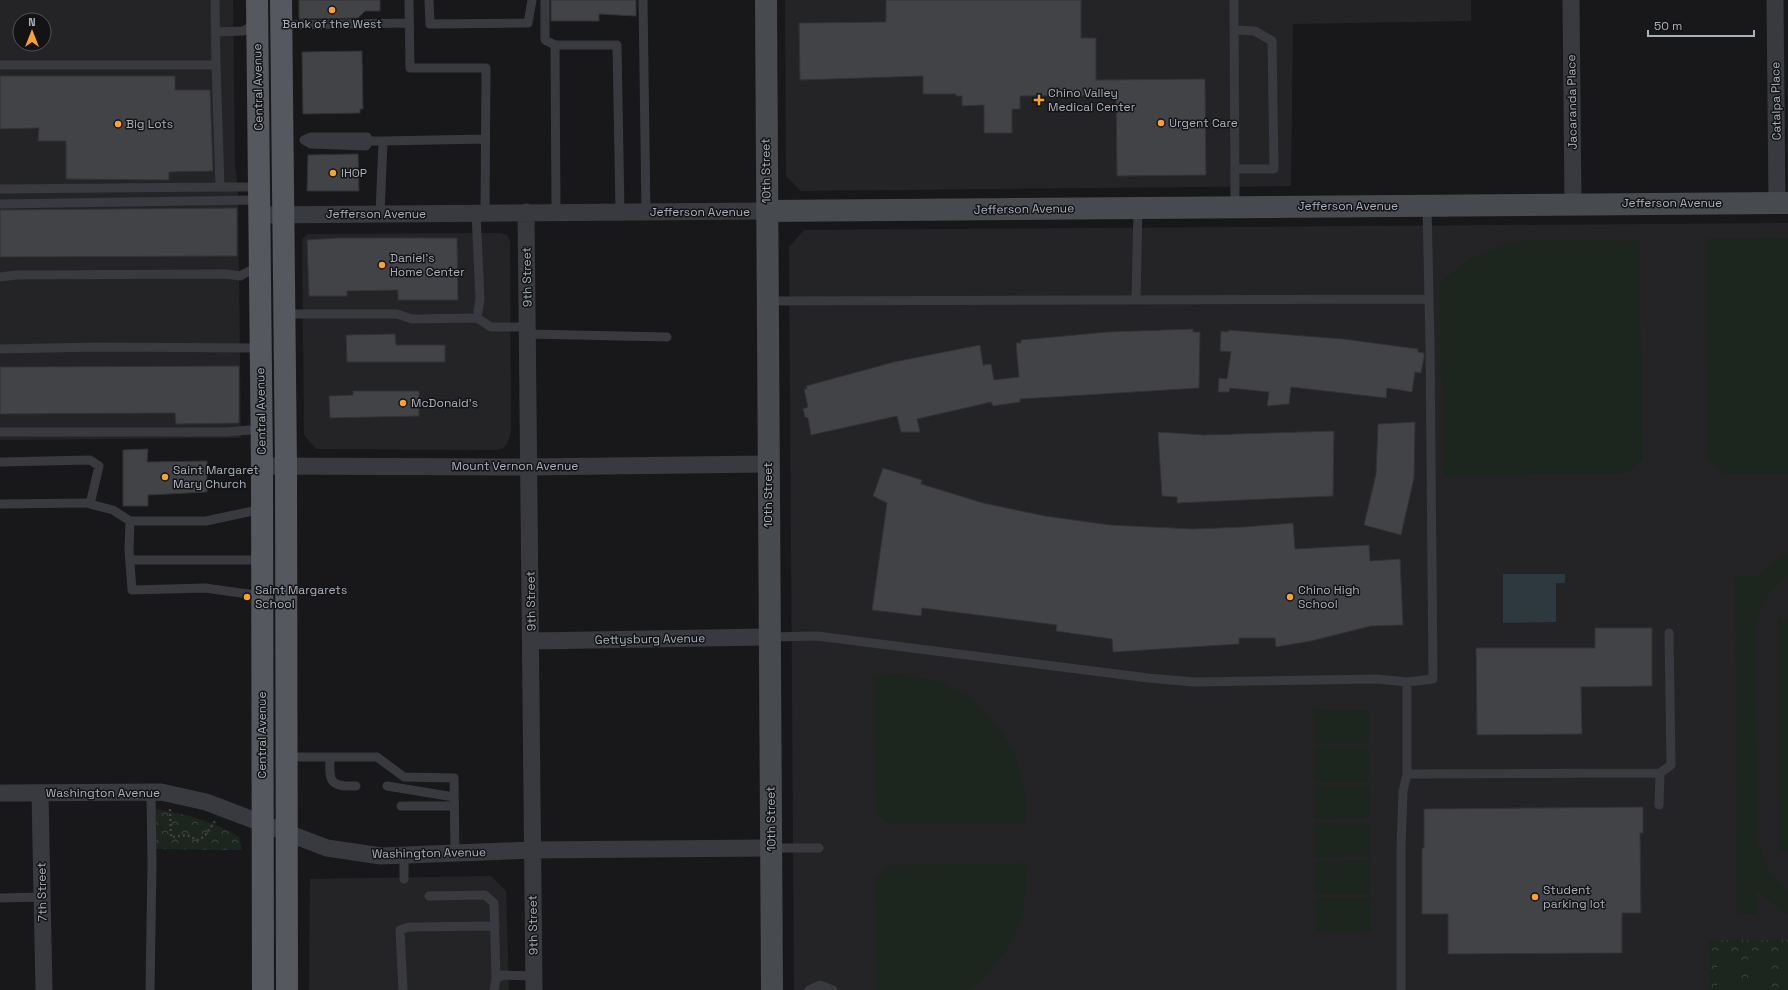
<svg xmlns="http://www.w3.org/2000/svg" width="1788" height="990" viewBox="0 0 1788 990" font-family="'Space Grotesk',sans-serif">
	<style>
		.built { fill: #242427; fill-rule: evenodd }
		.park { fill: url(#park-crowns) }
		.garden { fill: #1d261e }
		.water { fill: #2d393f }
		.building { fill: #424347; stroke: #323236 }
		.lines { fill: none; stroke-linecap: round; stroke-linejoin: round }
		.path { stroke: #3f4246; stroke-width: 2.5; stroke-dasharray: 2 3; stroke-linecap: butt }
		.lane { stroke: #393a3f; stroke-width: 9 }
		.street { stroke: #393a3f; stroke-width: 17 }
		.secondary { stroke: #474a4f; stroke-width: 22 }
		.primary { stroke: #55585e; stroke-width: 22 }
		.poi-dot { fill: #faa230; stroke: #131315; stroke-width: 1.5 }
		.labels { text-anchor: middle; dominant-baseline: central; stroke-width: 3; stroke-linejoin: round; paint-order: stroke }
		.poi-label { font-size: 12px; fill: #aab0ba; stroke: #131315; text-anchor: start }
		.street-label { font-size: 12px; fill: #aab0ba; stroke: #131315 }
	</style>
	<defs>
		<pattern id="park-crowns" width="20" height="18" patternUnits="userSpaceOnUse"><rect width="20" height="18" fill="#1d261e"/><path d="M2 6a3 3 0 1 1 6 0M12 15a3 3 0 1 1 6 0" fill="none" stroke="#3b433d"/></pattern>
	</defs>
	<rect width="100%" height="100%" fill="#18181a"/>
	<path class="built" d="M0,0H233L235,164L238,192L241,438L0,440ZM20,20H44V44H20Z
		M785,0H1471V21L1293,24L1291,186L801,191L786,176Z
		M1788,223V990H794L789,247L804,230Z
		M500,233L507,235L510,241L511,432L507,444L502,449L495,450L316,449L304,435L302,239L308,234Z
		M491,876L506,891L509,990H309L310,879Z"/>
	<path class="park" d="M156,809C185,814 214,821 239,837L242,850L156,849Z
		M1709,940H1788V990H1709Z"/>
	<path class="garden" d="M1788,238V474H1723L1707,458L1706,239Z
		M1531,240L1639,241L1643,459L1626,474L1443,475L1439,283L1468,260L1511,242Z
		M1788,553V576C1766,589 1757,613 1755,637L1758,843L1771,875L1788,891V914L1776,907L1757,890V914L1737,915L1735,576H1755V579L1773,562Z
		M1777,617H1788V851H1779Z
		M900,674L938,681L971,698L999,727L1016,755L1025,790L1026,824H890L876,814L873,676Z
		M1314,710H1369V743L1314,744Z
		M1314,748H1369V781L1314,782Z
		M1314,785H1369L1370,818L1315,819Z
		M1314,823H1369L1370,856L1315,857Z
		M1370,860V893L1315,894V861Z
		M1028,863L1023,915L1009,947L983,979L969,990H877L875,878L888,865Z
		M1316,898H1371V931L1316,932Z
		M1740,954V990H1717V955Z
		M1771,954L1772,990H1748V955Z
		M1780,955H1788V990H1780Z"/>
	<path class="water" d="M1503,574H1565V583H1556V622L1503,623Z"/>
	<path class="building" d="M299,0H380V11H365L358,18L299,19Z
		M551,0H636V16L599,14V21H551Z
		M886,0H1081V38H1096V80L1205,79L1206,175L1117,176L1116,95L1020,96V109H1012V133H984V105L962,106V96H956V94H923V76L800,80L799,23L886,22Z
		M362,51L363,109H360V113L303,114L302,52Z
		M0,76H175V90H210L213,171L169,172V180L66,179V141H38L39,128L0,129Z
		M358,154L359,191H307L308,155Z
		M237,208V256L0,257V210Z
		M337,238H457L458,300H398V290L347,291V296H309L307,240Z
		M1193,329V332H1200L1199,388L1020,399V402L993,406L991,402L917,419L920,432H901L897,416L811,435L808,418L805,417L803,409L808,407L804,389H807L806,386L894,362L980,345L983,365L991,364L994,380L1019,377L1016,343H1021V340L1108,332Z
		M1228,330L1343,339L1418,349V352L1424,353V357L1421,373L1415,372L1412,392L1387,388L1386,398L1291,387L1289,404L1267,406L1269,392L1230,388L1229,392H1218L1219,378L1227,379L1231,352L1220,351L1221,331L1229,332Z
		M395,334L396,345H445V362H347L346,335Z
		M239,366V423L176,424L175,413L0,414V367Z
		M353,391H419V416L330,418L329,396L353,395Z
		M1415,422L1414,478L1401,535L1364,525L1376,474L1378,424Z
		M1334,431L1333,496L1177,503V497L1162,496L1158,432L1204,435Z
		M148,449L147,462L207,461V492L148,495V506H123V450Z
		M883,468L922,480L921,484L983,503L1045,516L1110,525L1193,529L1244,527L1293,523L1295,549L1369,545L1370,561L1400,559L1403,625L1371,626L1311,641L1276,647L1275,638H1239V644L1113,652L1112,639L1056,631L1057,625L922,608L921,616L872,610L887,503L873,496Z
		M1595,628H1652V686L1581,687L1582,734L1477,735L1476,648H1595Z
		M1643,807V833H1640L1641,913H1622V953L1448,954V914H1422V848H1424V809Z"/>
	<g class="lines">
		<path class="path" d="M170,809L171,837L187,835L197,840L204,837L215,821"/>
		<path class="lane" d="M409,0L410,68H486L485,213
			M429,0L430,24L528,23L532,0
			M545,0V40L555,45H617L620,212
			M643,0L646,212
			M1234,0L1235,207
			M281,25L409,23
			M1235,30L1255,31L1272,41L1274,169H1235
			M215,32L243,31L256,24
			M555,45L556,212
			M0,65H216L215,0
			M216,65L220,187H259
			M369,141L367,137H311L304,140L311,144L366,146L369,141H383
			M0,189L220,187
			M0,204L259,200
			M476,213L480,299L477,318
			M380,214L383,141L485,139
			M0,277L16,275L226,274L240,276L259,266
			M1136,300L1138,208
			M767,301L1429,299
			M285,314H397L412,319L477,318L491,327H528
			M528,334L667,337
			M0,349L97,347L260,348
			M0,432H228L260,429
			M0,462L90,460L99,466L90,504
			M0,504L86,503L113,510L130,521H206L262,509
			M130,521L129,550L132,590L205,588L262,596
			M130,560H262
			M769,637L817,636L1148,678L1194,682L1377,679L1407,682L1433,679L1430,345L1427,206
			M1407,682V774
			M287,757H377L404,777L454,778L455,853
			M330,757C329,781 329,787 356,786
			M1660,773L1671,765L1669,633
			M387,786L454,797
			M401,806H454
			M771,848H819
			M404,855V879
			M429,896L485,895L494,903L496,979
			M0,898L42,897
			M150,990L152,864L151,792
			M403,990L400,930L409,927L495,926
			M494,990L496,979L503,975L533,976
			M809,990L820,985L833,990
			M1401,990V849L1403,791L1407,774L1660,773L1659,805"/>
		<path class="street" d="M1571,0L1573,204
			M1775,0L1777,203
			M526,212L534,990
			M260,215L767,211
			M262,466L530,467L768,464
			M531,641L769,637
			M0,793L161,792L206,802L327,848L381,856L532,850L771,848
			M40,793L44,990"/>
		<path class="secondary" d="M766,0L772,990
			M767,211L1788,203"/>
		<path class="primary" d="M257,0L262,466L263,990
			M281,0L286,466L287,990"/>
	</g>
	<g class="poi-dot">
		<circle cx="332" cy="10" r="4"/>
		<path d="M1037 94h4v4h4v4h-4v4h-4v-4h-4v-4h4z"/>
		<circle cx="1161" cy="123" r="4"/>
		<circle cx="118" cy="124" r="4"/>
		<circle cx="333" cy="173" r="4"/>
		<circle cx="382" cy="265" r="4"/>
		<circle cx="403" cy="403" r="4"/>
		<circle cx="165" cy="477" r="4"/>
		<circle cx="247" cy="597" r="4"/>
		<circle cx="1290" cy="597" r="4"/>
		<circle cx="1535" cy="897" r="4"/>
	</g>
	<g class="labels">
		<g class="poi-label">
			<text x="332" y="24" text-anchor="middle">Bank of the West</text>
			<text x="1048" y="93">Chino Valley<tspan x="1048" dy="14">Medical Center</tspan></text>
			<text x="1169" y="123">Urgent Care</text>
			<text x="126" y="124">Big Lots</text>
			<text x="341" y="173">IHOP</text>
			<text x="390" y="258">Daniel’s<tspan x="390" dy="14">Home Center</tspan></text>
			<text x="411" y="403">McDonald's</text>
			<text x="173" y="470">Saint Margaret<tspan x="173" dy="14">Mary Church</tspan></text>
			<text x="255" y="590">Saint Margarets<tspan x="255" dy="14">School</tspan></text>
			<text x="1298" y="590">Chino High<tspan x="1298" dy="14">School</tspan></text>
			<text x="1543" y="890">Student<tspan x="1543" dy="14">parking lot</tspan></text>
		</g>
		<g class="street-label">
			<text transform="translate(258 87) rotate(-91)">Central Avenue</text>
			<text transform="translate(1776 101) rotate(-91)">Catalpa Place</text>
			<text transform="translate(1572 102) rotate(-91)">Jacaranda Place</text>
			<text transform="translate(766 171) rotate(-91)">10th Street</text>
			<text x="1672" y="203">Jefferson Avenue</text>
			<text x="1348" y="206">Jefferson Avenue</text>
			<text transform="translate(1024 209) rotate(-1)">Jefferson Avenue</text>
			<text x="700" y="212">Jefferson Avenue</text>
			<text x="376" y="214">Jefferson Avenue</text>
			<text transform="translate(527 277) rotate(-91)">9th Street</text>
			<text transform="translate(261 411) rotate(-91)">Central Avenue</text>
			<text x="515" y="466">Mount Vernon Avenue</text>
			<text transform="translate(768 495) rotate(-90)">10th Street</text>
			<text transform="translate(531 601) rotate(-91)">9th Street</text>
			<text transform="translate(650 639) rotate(-1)">Gettysburg Avenue</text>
			<text transform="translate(262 735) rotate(-90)">Central Avenue</text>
			<text x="103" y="793">Washington Avenue</text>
			<text transform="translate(771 819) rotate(-91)">10th Street</text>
			<text transform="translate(429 853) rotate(-1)">Washington Avenue</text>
			<text transform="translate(42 892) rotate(-91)">7th Street</text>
			<text transform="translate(533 925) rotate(-91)">9th Street</text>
		</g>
	</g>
	<g transform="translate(32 32)"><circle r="19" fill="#131315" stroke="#4f5257"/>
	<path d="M0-3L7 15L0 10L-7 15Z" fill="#faa230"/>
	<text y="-6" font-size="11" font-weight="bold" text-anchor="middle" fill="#aab0ba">N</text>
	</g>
	<path d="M1648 30v6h106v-6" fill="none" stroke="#aab0ba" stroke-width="2"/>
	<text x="1654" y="30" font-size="12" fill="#aab0ba" stroke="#131315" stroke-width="3" paint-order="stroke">50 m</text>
</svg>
